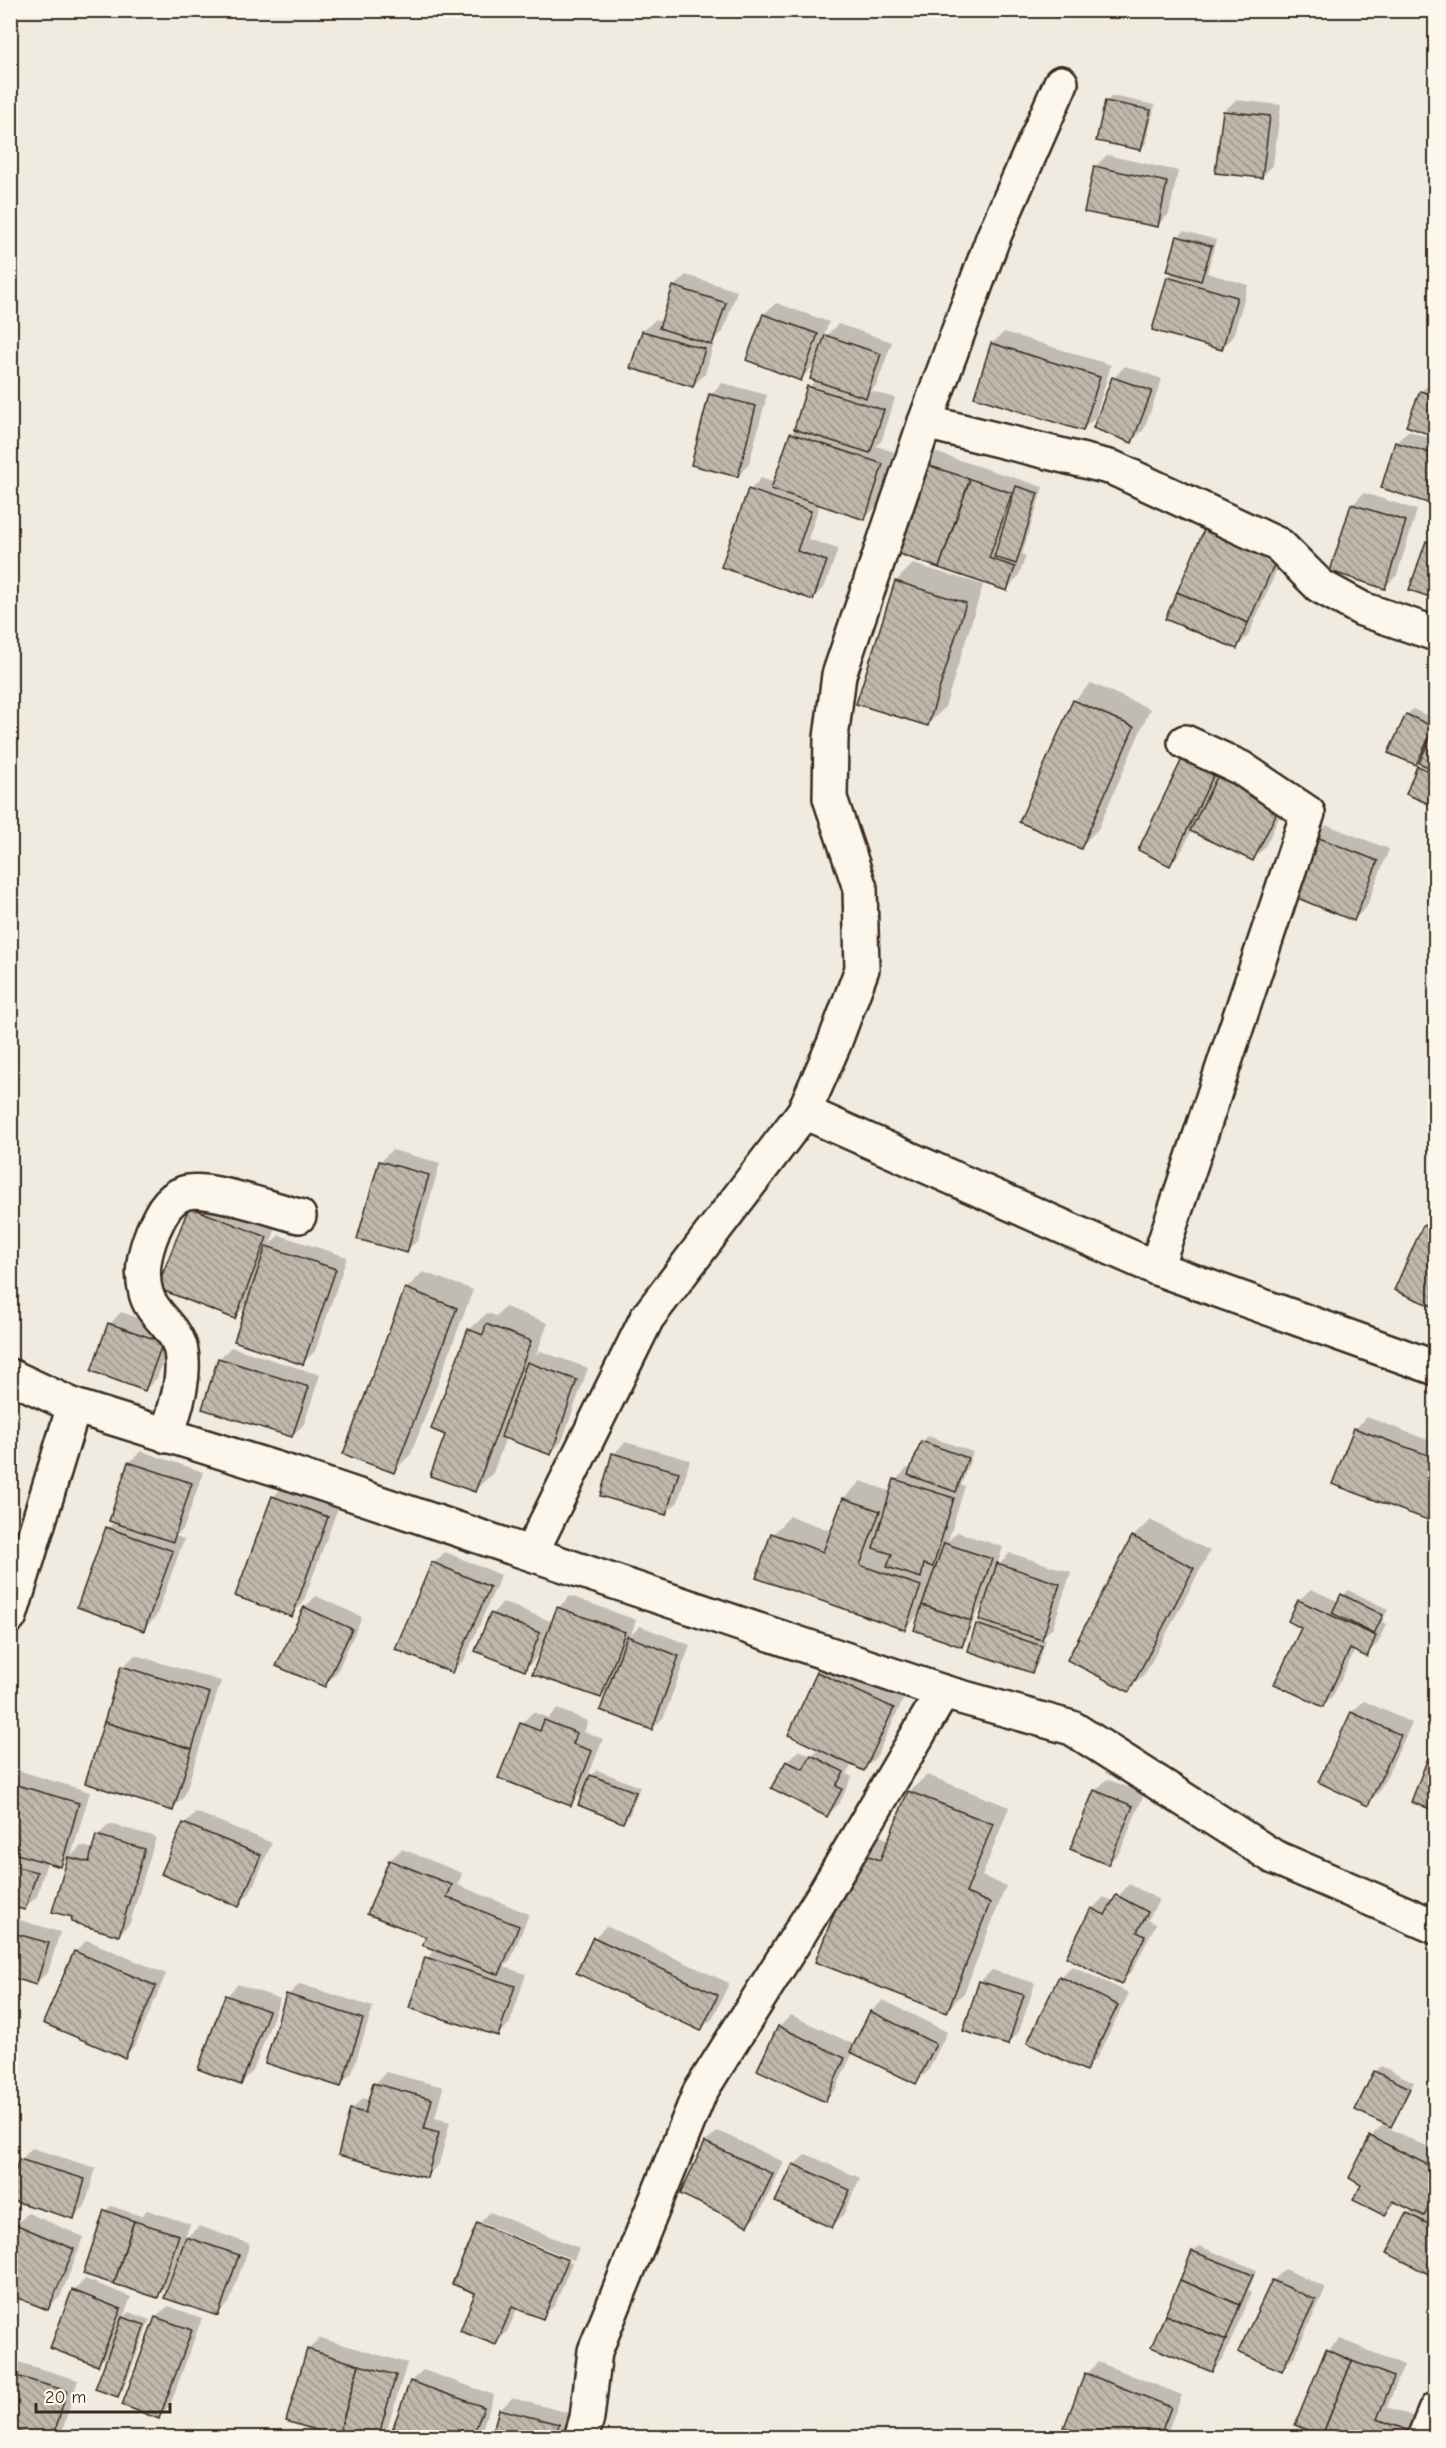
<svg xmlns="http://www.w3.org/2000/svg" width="1446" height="2448" font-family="'Comic Neue',sans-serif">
	<defs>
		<pattern id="building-back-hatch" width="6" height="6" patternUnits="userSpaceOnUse" patternTransform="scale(1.5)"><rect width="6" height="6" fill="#c0b8ad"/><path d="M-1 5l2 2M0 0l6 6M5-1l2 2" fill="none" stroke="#9d968c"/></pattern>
	</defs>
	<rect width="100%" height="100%" fill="#f0ebe0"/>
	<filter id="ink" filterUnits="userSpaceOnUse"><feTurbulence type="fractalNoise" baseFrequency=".0167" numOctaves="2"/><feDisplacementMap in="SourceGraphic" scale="12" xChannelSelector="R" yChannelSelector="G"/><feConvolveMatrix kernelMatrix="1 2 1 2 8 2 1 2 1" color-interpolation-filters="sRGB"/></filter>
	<g filter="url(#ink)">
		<g fill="#0003" fill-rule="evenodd">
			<polygon points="1112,96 1155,105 1146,143 1141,149 1098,140 1107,101"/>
			<polygon points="1236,100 1281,105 1273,165 1262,177 1224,111"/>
			<polygon points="1107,155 1178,171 1169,214 1157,226 1095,167"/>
			<polygon points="1184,231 1216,240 1207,273 1248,285 1233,337 1221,349 1168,277 1174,271 1169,270 1179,236"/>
			<polygon points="686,275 737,291 723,332 715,339 705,374 693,386 643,331 655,320 663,322 674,286"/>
			<polygon points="776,303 829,322 822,340 838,324 892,342 877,384 871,391 895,398 882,440 876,446 894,452 877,506 865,518 820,503 808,539 838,549 825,586 813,598 750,490 761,478 775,483 809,387 816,380 817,362 801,379 748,360 764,314"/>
			<polygon points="1004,332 1111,365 1095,418 1083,429 992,344"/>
			<polygon points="1125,366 1162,379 1144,429 1132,441 1114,378"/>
			<polygon points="722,383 767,395 749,464 738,476 710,395"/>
			<polygon points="1427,386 1436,389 1436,436 1408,426 1422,391"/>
			<polygon points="1408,431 1436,440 1434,503 1396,443"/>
			<polygon points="934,452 1043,487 1022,554 1026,556 1018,577 1007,589 922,464"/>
			<polygon points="1364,493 1417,510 1397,575 1385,587 1352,505"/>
			<polygon points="1433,537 1436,537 1436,597 1428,542"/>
			<polygon points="1288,544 1248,636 1237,647 1167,618"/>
			<polygon points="913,564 983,585 945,707 928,724 896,581"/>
			<polygon points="1091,683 1150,709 1098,829 1081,847 1074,701"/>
			<polygon points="1413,709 1436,720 1436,805 1419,767 1423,763 1424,755 1416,763 1407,715"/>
			<polygon points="1185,756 1291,792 1265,847 1253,859 1192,830 1181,852 1170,864"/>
			<polygon points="1327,825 1389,849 1366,908 1354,919 1315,837"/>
			<polygon points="392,1150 440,1163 418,1240 406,1251 380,1162"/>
			<polygon points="202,1196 277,1225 270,1244 279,1235 347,1257 315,1351 303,1363 248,1303 235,1317 190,1208"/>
			<polygon points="1436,1215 1436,1307 1396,1289 1425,1225"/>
			<polygon points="423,1272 473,1290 411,1454 394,1471 406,1289"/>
			<polygon points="505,1307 548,1323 536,1355 540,1351 588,1368 562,1441 551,1453 506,1437 493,1473 475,1490 447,1434 469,1330 487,1313 496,1316"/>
			<polygon points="121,1312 174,1331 157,1378 145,1390 110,1324"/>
			<polygon points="231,1347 320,1375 304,1424 292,1436 219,1359"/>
			<polygon points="10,1413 14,1414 10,1425"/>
			<polygon points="1367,1417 1436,1443 1436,1521 1355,1429"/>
			<path d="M928,1436L973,1452L961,1485L965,1486L948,1541L957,1532L1003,1547L997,1566L1010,1553L1071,1572L1053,1627L1041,1639L1046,1640L1037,1666L1032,1671L978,1625L983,1620L985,1604L976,1614L967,1639L962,1645L922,1611L905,1629L773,1534L790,1516L832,1531L844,1498L861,1481L892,1492L896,1480L907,1468L912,1470L922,1442ZM941,1556L937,1568L931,1566Z"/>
			<polygon points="625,1442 690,1460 678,1502 666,1513 614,1454"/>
			<polygon points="141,1451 203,1472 184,1528 176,1536 184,1539 156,1617 144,1629 108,1528 115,1521 129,1463"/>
			<polygon points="10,1467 18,1469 10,1495"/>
			<polygon points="285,1485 339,1505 303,1603 291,1615 273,1497"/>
			<polygon points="1150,1520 1210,1551 1146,1672 1129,1690 1133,1537"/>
			<polygon points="445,1552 501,1575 464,1660 452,1671 434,1563"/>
			<polygon points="1311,1589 1339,1602 1348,1590 1388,1609 1382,1622 1386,1624 1378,1643 1366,1655 1355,1650 1334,1694 1323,1706 1299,1600"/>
			<polygon points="316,1596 362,1617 336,1674 325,1685 305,1607"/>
			<polygon points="570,1596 636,1620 631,1635 640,1626 690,1645 664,1717 652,1729 610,1688 601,1697 545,1644 542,1643 536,1658 524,1670 477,1651 492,1614 503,1602 553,1622 558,1608"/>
			<polygon points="135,1655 221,1681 184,1797 172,1809 123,1667"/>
			<polygon points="830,1661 905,1696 876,1757 864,1769 852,1763 847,1774 852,1777 839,1804 827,1815 773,1788 788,1761 799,1750 812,1756 820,1748 819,1673"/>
			<polygon points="1364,1701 1412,1723 1379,1792 1367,1804 1320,1782 1352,1712"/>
			<polygon points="557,1709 588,1721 584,1732 603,1739 587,1779 597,1770 640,1787 629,1816 623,1821 586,1789 570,1804 521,1724 533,1712 548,1718"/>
			<polygon points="10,1768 90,1792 71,1856 81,1846 94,1849 98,1835 110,1824 156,1837 130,1923 119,1935 54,1911 70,1855 60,1865 47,1862 37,1896 25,1908 10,1904"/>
			<polygon points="927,1775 1009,1807 982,1876 1006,1886 964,1993 946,2011 860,1852 877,1835 890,1840 909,1792"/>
			<polygon points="1107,1779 1144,1794 1120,1852 1108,1864 1095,1791"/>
			<polygon points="196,1812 272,1843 250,1893 238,1905 184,1824"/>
			<polygon points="402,1849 462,1873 458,1885 529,1914 510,1961 504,1967 526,1974 510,2023 498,2035 427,1958 436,1949 428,1936 369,1913 390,1860"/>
			<polygon points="1129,1884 1159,1900 1148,1920 1156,1924 1132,1971 1121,1983 1092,1909 1104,1897 1114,1902"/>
			<polygon points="10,1917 60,1932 48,1972 36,1983 10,1976"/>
			<polygon points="606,1926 729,1983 713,2018 701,2029 594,1938"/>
			<polygon points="87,1940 166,1974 136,2044 125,2056 75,1952"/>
			<polygon points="1072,1966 1129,1993 1097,2057 1085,2069 1061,1977"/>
			<polygon points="992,1970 1035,1983 1019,2032 1008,2044 980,1982"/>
			<polygon points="238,1984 280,1999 253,2071 241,2083 227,1996"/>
			<polygon points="300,1984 373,2007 352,2073 340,2085 288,1995"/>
			<polygon points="883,2000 947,2032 928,2071 916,2082 853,2052 836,2089 824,2101 779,2027 791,2015 855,2045 871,2012"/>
			<polygon points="1381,2066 1414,2082 1396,2120 1390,2125 1375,2072"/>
			<polygon points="386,2072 443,2087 435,2118 450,2122 439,2164 427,2176 351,2110 363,2098 370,2100 375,2084"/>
			<polygon points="1383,2125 1436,2152 1436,2202 1430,2208 1436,2210 1436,2276 1408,2214 1413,2209 1397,2202 1385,2214 1371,2137"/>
			<polygon points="718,2131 784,2162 760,2213 748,2224 682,2193 706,2142"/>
			<polygon points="32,2148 96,2168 85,2206 73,2218 21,2160"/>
			<polygon points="806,2154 860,2178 843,2215 832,2227 794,2165"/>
			<polygon points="111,2206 141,2216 147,2210 190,2224 184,2240 199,2226 250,2244 229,2303 217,2314 171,2283 158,2296 105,2211"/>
			<polygon points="490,2212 579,2248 574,2260 482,2223 482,2226 572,2263 555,2305 543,2317 518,2307 507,2332 496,2343 477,2293 479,2224"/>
			<polygon points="28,2213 84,2237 60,2297 48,2308 16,2225"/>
			<polygon points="1199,2246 1257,2270 1248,2291 1251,2293 1223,2359 1212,2371 1193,2252"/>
			<polygon points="1285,2269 1326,2288 1293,2358 1282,2370 1273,2281"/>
			<polygon points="85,2279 131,2297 123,2318 129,2312 150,2320 123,2390 118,2396 111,2351 98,2364 74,2291"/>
			<polygon points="168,2306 202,2318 170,2405 159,2417 124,2404 156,2317"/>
			<polygon points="320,2338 407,2363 386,2433 382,2438 348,2438 287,2420 308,2350"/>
			<polygon points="1340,2339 1404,2365 1387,2407 1417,2418 1410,2438 1330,2438 1297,2424 1328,2350"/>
			<polygon points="18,2362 78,2380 63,2428 54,2438 43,2438 10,2428 10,2370"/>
			<polygon points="1098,2362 1182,2395 1165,2438 1094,2438 1087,2374"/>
			<polygon points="423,2370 494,2395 479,2438 390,2438 411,2381"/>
			<polygon points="512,2398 569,2413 563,2438 493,2438 501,2409"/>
			<polygon points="1061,2432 1077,2438 1056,2438"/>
		</g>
		<g fill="url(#building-back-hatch)" stroke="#3b2a1e" stroke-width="1.5">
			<polygon points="1105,101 1151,110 1141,150 1096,141"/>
			<polygon points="1223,111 1270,116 1262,178 1215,173"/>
			<polygon points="1094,166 1167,182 1158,227 1084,212"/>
			<polygon points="1177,236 1212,246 1201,281 1167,271"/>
			<polygon points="1167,277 1237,297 1222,350 1152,330"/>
			<polygon points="673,286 726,303 712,345 659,328"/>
			<polygon points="763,314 818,334 801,381 746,360"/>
			<polygon points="642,331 705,349 693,387 630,368"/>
			<polygon points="825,335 881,354 866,398 810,379"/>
			<polygon points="991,343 1100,377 1083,431 974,397"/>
			<polygon points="1112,377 1152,391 1132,443 1093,428"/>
			<polygon points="807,386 884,410 870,453 794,429"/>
			<polygon points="1420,391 1436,396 1436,437 1406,426"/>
			<polygon points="709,394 756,406 738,477 691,465"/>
			<polygon points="790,433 883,464 865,520 771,489"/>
			<polygon points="1395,442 1436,455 1434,505 1381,488"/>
			<polygon points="921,463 970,479 939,568 891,551"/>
			<polygon points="970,479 1012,493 989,558 1015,567 1007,591 939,568"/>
			<polygon points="1016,486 1038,493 1016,564 994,557"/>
			<polygon points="748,489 811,511 797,551 827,561 813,600 721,567"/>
			<polygon points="1351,504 1406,521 1385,589 1330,571"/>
			<polygon points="1206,525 1278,556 1248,623 1177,592"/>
			<polygon points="1426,541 1436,545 1436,599 1409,590"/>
			<polygon points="895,581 966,603 928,726 856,704"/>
			<polygon points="1177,592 1248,623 1237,649 1165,619"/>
			<polygon points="1073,700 1134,727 1081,849 1019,822"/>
			<polygon points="1406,714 1434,727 1416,765 1388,753"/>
			<polygon points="1436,726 1436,770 1419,763"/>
			<polygon points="1184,755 1216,770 1170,866 1138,850"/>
			<polygon points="1417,766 1436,774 1436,807 1406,794"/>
			<polygon points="1218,775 1281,804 1253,861 1190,831"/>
			<polygon points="1314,836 1378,861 1354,921 1290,895"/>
			<polygon points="379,1161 429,1175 407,1253 357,1239"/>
			<polygon points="189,1207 267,1237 235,1319 157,1288"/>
			<polygon points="1423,1225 1436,1230 1436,1308 1394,1290"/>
			<polygon points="266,1246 336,1269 303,1365 234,1341"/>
			<polygon points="405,1288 457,1308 394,1473 343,1454"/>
			<polygon points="108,1323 163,1342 145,1391 91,1371"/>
			<polygon points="486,1324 531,1341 475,1492 430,1476 445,1435 431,1429 468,1329 483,1335"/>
			<polygon points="218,1358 309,1387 292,1437 202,1409"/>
			<polygon points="527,1362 577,1380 551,1455 501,1437"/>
			<polygon points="1354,1428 1436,1458 1436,1523 1332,1484"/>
			<polygon points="921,1441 968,1458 956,1492 908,1475"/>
			<polygon points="612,1453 679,1472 666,1515 600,1496"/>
			<polygon points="128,1462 192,1483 173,1542 109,1521"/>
			<polygon points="894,1479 954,1498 933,1567 924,1564 921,1578 887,1567 892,1554 873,1548"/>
			<polygon points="272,1496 328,1517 292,1617 235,1596"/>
			<polygon points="843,1498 880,1511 860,1565 921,1586 905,1630 756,1578 771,1533 823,1552"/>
			<polygon points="106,1527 173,1551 144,1631 77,1607"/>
			<polygon points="1132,1536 1194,1568 1129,1692 1067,1660"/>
			<polygon points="944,1543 992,1559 971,1621 922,1605"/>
			<polygon points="432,1562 490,1587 452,1673 395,1649"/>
			<polygon points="997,1563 1060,1584 1042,1640 979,1620"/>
			<polygon points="1341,1594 1383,1615 1374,1634 1332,1613"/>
			<polygon points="1298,1600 1376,1636 1367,1657 1350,1649 1323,1707 1274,1684 1301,1628 1288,1621"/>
			<polygon points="922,1605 971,1621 962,1647 914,1630"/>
			<polygon points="304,1607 352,1629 325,1687 276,1666"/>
			<polygon points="557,1607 625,1632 601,1698 532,1674"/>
			<polygon points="490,1613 540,1633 525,1671 475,1651"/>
			<polygon points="976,1624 1042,1646 1032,1673 968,1651"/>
			<polygon points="627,1636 679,1656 652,1730 600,1710"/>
			<polygon points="121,1666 210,1693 192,1749 104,1722"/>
			<polygon points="817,1672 894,1708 864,1771 788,1735"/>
			<polygon points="1351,1712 1401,1735 1368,1806 1318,1782"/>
			<polygon points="544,1720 577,1733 573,1744 592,1751 571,1806 498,1778 520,1723 540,1731"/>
			<polygon points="104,1722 192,1749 173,1811 85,1783"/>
			<polygon points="1436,1737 1436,1811 1411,1802"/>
			<polygon points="811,1755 844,1772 836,1786 842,1789 827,1817 771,1788 786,1761 803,1769"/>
			<polygon points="590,1775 636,1792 623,1823 578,1805"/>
			<polygon points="10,1783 79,1803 61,1867 10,1852"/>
			<polygon points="1094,1790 1133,1806 1108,1865 1070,1849"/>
			<polygon points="908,1791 993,1824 966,1893 990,1903 947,2013 815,1962 858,1852 880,1860"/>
			<polygon points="183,1823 261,1855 239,1907 161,1874"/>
			<polygon points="96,1835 145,1849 119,1936 71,1922 72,1917 52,1912 68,1857 89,1862"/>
			<polygon points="389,1860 452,1885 447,1897 519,1926 499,1975 422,1945 426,1937 367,1914"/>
			<polygon points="10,1865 37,1872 25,1910 10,1906"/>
			<polygon points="1116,1895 1148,1912 1137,1932 1145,1936 1121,1985 1066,1957 1091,1908 1105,1915"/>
			<polygon points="10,1932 49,1943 36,1985 10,1977"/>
			<polygon points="593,1937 718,1995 701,2031 576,1973"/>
			<polygon points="74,1951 156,1986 125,2058 43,2023"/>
			<polygon points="425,1957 515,1986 498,2036 409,2008"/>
			<polygon points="1059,1976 1118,2005 1086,2071 1027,2043"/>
			<polygon points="979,1981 1024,1995 1008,2045 963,2031"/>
			<polygon points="286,1994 363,2019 341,2087 265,2063"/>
			<polygon points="225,1995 269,2011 241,2085 198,2069"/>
			<polygon points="870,2011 936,2044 916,2084 850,2052"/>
			<polygon points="778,2026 845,2058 825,2102 757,2070"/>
			<polygon points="1374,2071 1410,2088 1391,2127 1355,2110"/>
			<polygon points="373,2083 432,2099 424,2129 439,2133 427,2178 338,2155 350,2109 365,2113"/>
			<polygon points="1370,2136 1436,2169 1436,2193 1424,2216 1393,2201 1385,2216 1353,2200 1361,2185 1349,2178"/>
			<polygon points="705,2142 773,2174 748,2226 680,2194"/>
			<polygon points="19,2159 85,2179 74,2219 10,2200 10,2188"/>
			<polygon points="793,2164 850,2190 832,2228 775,2202"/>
			<polygon points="104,2210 134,2221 114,2284 83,2274"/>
			<polygon points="1407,2213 1436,2228 1436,2278 1387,2253"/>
			<polygon points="134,2221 179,2235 158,2298 114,2284"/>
			<polygon points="477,2223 568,2260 543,2319 512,2307 496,2345 460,2331 475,2293 452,2284"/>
			<polygon points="15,2224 74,2249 48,2310 10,2295 10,2234"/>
			<polygon points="186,2237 239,2255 218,2316 164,2298"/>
			<polygon points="1192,2251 1253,2275 1240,2305 1180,2280"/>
			<polygon points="1180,2280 1240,2305 1226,2340 1165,2315"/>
			<polygon points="1272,2280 1316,2300 1282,2371 1238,2352"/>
			<polygon points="72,2290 121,2309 98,2366 50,2348"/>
			<polygon points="1165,2315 1226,2340 1212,2372 1151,2347"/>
			<polygon points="122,2317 145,2325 118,2397 95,2389"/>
			<polygon points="155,2317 192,2330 159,2419 122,2405"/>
			<polygon points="307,2349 359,2365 338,2437 286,2421"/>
			<polygon points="1326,2349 1352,2361 1322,2436 1295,2425"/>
			<polygon points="1352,2361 1394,2377 1377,2419 1407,2430 1404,2438 1322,2436"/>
			<polygon points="359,2365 396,2375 378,2438 338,2437"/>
			<polygon points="1085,2373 1171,2407 1159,2438 1090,2438 1064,2427"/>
			<polygon points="10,2374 67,2391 53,2438 37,2438 10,2429"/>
			<polygon points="410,2381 484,2407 472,2438 389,2438"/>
			<polygon points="499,2409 559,2424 555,2438 491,2438"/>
		</g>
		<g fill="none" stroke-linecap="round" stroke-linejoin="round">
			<defs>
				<g id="minor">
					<polyline points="925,422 1113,468 1279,545 1320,586 1362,609 1436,634"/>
					<polyline points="804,1112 1156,1268 1436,1368"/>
					<polyline points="1156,1268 1308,813 1241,768 1185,742"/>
					<polyline points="10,1376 74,1406 293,1474 943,1692 1072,1728 1274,1857 1436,1927"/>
					<path d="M167,1436C175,1408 186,1379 181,1351C177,1327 151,1315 146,1293C140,1271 145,1251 153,1231C160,1215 167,1199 184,1193C205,1185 275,1210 299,1216"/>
					<polyline points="531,1553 647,1318 804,1112 834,1044 862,969 860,888 830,798 831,738 839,675 925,422 993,238 1061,83"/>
					<polyline points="581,2438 587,2418 595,2351 700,2092 826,1891 943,1692"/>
					<polyline points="1424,2438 1436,2409"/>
				</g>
				<polyline id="tertiary" points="10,1616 74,1406"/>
			</defs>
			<use href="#minor" stroke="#3b2a1e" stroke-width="38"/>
			<use href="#tertiary" stroke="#3b2a1e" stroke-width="38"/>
			<use href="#minor" stroke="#fbf7ec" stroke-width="33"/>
			<use href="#tertiary" stroke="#fbf7ec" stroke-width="33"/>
		</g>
	</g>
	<rect width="1446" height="2448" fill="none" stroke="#fbf7ec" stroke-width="36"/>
	<rect x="18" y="18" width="1410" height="2412" fill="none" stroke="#3b2a1e" stroke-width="2" filter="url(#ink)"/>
	<path d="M36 2403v9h134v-9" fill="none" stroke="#3b2a1e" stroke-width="3"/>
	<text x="45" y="2403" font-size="18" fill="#3b2a1e" stroke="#fbf7ec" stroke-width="4.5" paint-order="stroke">20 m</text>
</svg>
